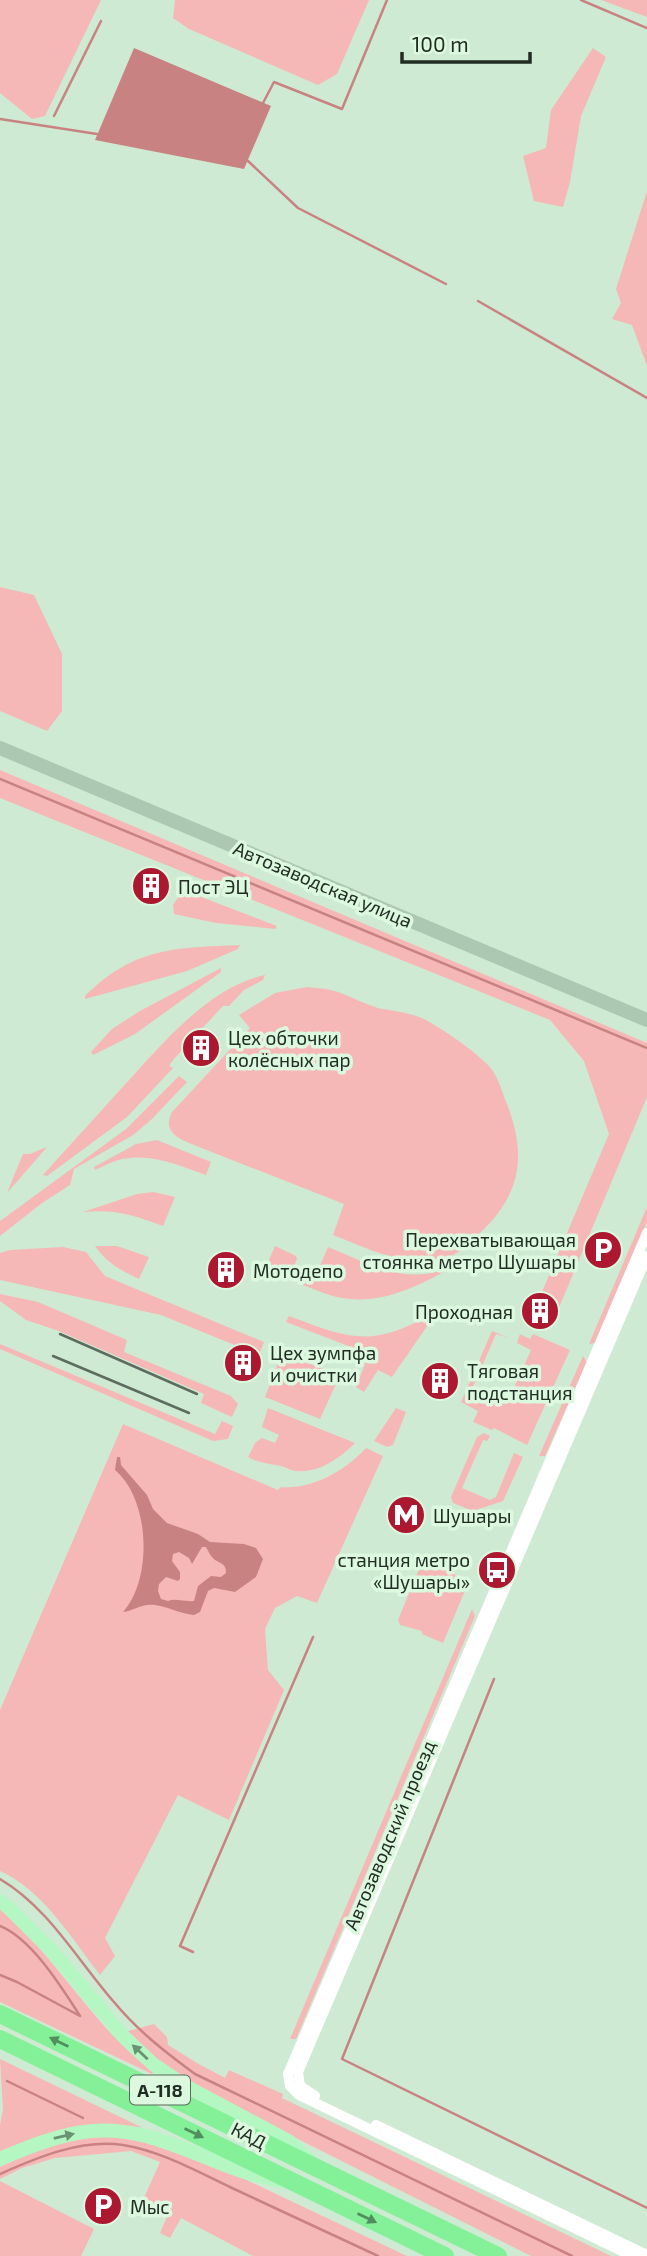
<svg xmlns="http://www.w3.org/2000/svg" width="647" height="2256" font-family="'Exo 2',sans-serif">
	<rect width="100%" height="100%" fill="#cfead2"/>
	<g fill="#f5b8b7">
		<polygon points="0,0 101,0 45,116 32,119 0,93"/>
		<polygon points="175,0 369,0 337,74 318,85 189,29 173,18"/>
		<polygon points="601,0 647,0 647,17"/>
		<polygon points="593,48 606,57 581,116 570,182 563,207 534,201 523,156 546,148 551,110"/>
		<polygon points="647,191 647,366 632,325 612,319 621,303 616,289"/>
		<polygon points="0,587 34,595 62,654 62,711 47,731 0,711"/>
		<polygon points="0,770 647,1043 647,1097 553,1322 544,1318 550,1304 539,1299 609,1134 584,1061 550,1020 0,798"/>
		<polygon points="183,890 277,926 275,929 216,923 174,914 173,905"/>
		<path d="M240,945L238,949L187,971L85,999V996C135,947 174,948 240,945Z"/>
		<polygon points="221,968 221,972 135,1034 93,1055 91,1052 112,1029 140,1011"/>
		<path d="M265,975L263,980L244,990L229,1006H223L173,1060L169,1066L173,1068L127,1117L47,1176L43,1175C68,1147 94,1119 119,1091C158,1049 206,988 265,975Z"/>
		<path d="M307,987C317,988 329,989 338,992C352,997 365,1004 378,1008C392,1011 406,1012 419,1017C437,1024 476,1052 489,1066C497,1075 501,1088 505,1099C527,1152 523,1193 480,1233C470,1243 459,1254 445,1258C405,1268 369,1249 333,1235L344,1204L199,1147C182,1140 161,1134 172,1112L250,1028L239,1015L275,993Z"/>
		<polygon points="179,1076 187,1082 152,1119 133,1135 74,1169 70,1185 42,1203 0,1236 0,1221 126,1129"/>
		<path d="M157,1140L211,1162L206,1175C179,1165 151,1153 122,1159C113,1161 104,1166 95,1170L94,1167L136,1144Z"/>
		<polygon points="47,1147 7,1193 23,1154 30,1154"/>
		<path d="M154,1192L175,1197L163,1226C133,1215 116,1209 83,1212L137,1194Z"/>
		<polygon points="647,1207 647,1222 595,1343 589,1344"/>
		<path d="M95,1246H117L149,1257L139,1279C120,1270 107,1263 95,1246Z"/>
		<polygon points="275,1246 296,1256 297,1259 290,1275 267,1265"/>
		<polygon points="63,1247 86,1252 105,1276 264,1342 259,1355 161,1315 0,1280 0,1253 10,1250"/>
		<path d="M328,1247C375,1266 408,1288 458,1264C426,1282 388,1303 350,1299C334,1298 318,1291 303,1285L316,1275Z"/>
		<polygon points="0,1294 38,1302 127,1340 124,1352 231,1396 238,1404 232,1417 201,1403 204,1394 59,1331 26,1320 0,1301"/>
		<path d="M289,1316C347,1338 371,1348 428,1316L432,1319L392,1377L378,1370L364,1392L356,1387L369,1354L286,1322Z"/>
		<polygon points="492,1331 509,1338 496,1334 472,1389 507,1404 531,1350 517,1343 520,1334 530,1339 533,1334 570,1350 527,1445 494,1428 492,1430 473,1422 478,1411 461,1402"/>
		<polygon points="0,1344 215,1434 222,1421 233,1426 228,1439 213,1441 0,1349"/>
		<polygon points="282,1353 340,1375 320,1419 265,1397"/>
		<polygon points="583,1356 587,1362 545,1456 539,1456"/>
		<path d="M268,1408L355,1443C340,1458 320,1473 296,1471C291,1471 286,1467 281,1466C269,1464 259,1463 248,1457L255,1443L262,1438L275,1443L279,1435L262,1427Z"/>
		<polygon points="396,1408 406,1412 393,1445 387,1447 374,1441"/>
		<path d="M123,1424L278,1490L281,1487C312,1490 346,1470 366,1448L383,1456L317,1603L297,1596L275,1608L265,1629L268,1670L284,1690L229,1820L178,1795L105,1938L115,1956L100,1975C72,1939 43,1890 0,1871V1710Z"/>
		<polygon points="484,1433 490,1436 487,1441 483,1440 462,1488 490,1500 496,1497 514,1453 523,1457 503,1501 473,1511 453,1503 451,1497 477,1437"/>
		<polygon points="430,1556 450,1565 464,1593 443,1643 422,1634 422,1631 400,1625 398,1620 424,1557"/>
		<polygon points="472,1609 475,1616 296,2039 290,2039"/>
		<path d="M0,1909C57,1957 93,2027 153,2072L152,2074L0,2002Z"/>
		<polygon points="154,2024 167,2037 168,2045 197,2063 225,2078 229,2070 283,2094 282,2098 611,2256 531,2256 204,2092 163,2067 125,2032"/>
		<polygon points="0,2059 141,2127 140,2129 98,2125 0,2154 0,2125 3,2109"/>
		<polygon points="101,2136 138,2139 198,2157 407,2256 253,2256 181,2218 170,2238 160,2233 169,2212 143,2200 160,2162 131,2151 55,2158 22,2168 0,2179 0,2167 48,2144"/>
		<polygon points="0,2181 94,2229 81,2256 0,2256"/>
	</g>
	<g fill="#c98282" fill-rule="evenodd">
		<polygon points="134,48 271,106 244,169 95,140"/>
		<path d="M117,1457H120L121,1465L147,1495L153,1509L167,1523L198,1534L210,1542L244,1544L256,1548L263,1559L256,1577L235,1592L214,1588L208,1591L200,1612L194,1615C181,1614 169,1607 155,1605C142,1603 134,1611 123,1612C153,1579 150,1499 115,1470ZM202,1547H206C208,1551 211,1557 215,1560C222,1564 226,1564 226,1573L221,1577L211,1576L198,1586L194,1601C184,1602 176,1598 168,1601L161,1599L158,1591L159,1584L166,1577L178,1581L180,1579V1572L172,1561L173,1554L179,1552L189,1558L192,1564Z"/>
	</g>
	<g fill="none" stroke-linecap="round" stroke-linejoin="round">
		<g stroke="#c98282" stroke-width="2.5">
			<polyline points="581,0 647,28"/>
			<polyline points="263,103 274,82 342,109 387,0"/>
			<polyline points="54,116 101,21"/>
			<polyline points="0,119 97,134"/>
			<polyline points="248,161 298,208 446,284"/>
			<polyline points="478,301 647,398"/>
			<polyline points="0,779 647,1048"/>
			<polyline points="494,1679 342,2059 647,2208"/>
			<path d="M0,1879C48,1907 78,1961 114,2002C137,2030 165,2052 195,2074L572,2256"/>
			<path d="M0,1926C32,1939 62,1988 80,2016L17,1982L0,1975"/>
			<polyline points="193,1952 180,1946 313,1637"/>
			<polyline points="7,2081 83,2118"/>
			<path d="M0,2174C38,2157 81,2139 123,2145C161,2151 198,2172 232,2188C281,2211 329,2233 378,2256"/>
		</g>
		<g stroke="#fff" stroke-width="10">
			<polyline points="315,2096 300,2086 298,2072 647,1256"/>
			<polyline points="376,2125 647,2255"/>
			<polyline points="632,2256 299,2095 290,2086 288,2074 647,1233"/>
		</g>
		<polyline stroke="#adc8b2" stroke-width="14" points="0,748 647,1020"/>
		<g stroke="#b5f7c2" stroke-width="14">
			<polyline points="0,1901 9,1908 53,1952 123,2036 153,2064 187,2087 290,2142 310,2161"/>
			<path d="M0,2159C25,2148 50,2138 77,2133C135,2122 181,2149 233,2168C248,2174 264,2177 280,2181"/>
		</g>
		<g stroke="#84f199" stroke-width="18">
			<polyline points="0,2014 498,2256"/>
			<polyline points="0,2039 445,2256"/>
		</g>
		<g stroke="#5c6d5f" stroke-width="2.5">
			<polyline points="60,1334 197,1394"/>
			<polyline points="53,1356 189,1413"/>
		</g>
	</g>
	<defs><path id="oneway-solid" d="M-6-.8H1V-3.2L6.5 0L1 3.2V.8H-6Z" transform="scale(1.75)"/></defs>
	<g fill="#528e5e">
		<use href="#oneway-solid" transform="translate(59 2042) rotate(-154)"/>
		<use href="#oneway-solid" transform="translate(194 2133) rotate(26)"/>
		<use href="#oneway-solid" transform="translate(367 2218) rotate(26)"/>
	</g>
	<g fill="#6b9272">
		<use href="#oneway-solid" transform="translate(140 2052) rotate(-137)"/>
		<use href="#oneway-solid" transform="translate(64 2136) rotate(-13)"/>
	</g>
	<defs>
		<symbol id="building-disc" viewBox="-11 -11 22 22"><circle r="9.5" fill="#ad1831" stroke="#dcf8df"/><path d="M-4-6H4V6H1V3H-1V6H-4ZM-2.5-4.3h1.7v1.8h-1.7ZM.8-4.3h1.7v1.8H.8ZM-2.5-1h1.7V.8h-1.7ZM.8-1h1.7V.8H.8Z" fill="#fff"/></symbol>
		<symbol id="parking-disc" viewBox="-11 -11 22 22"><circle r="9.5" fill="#ad1831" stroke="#dcf8df"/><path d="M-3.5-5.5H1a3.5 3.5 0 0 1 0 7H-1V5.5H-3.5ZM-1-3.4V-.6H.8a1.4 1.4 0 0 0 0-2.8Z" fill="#fff"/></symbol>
		<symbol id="metro-disc" viewBox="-11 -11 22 22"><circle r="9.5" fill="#ad1831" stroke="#dcf8df"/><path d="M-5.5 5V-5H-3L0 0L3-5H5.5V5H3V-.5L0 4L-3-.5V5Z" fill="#fff"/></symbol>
		<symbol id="bus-disc" viewBox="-11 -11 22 22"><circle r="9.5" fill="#ad1831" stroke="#dcf8df"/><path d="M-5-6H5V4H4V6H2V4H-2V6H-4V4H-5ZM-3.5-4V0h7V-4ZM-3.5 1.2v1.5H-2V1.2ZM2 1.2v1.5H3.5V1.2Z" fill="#fff"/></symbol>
	</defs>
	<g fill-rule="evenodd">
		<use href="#building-disc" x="129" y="864" width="44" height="44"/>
		<use href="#building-disc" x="179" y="1026" width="44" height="44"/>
		<use href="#parking-disc" x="581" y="1228" width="44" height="44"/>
		<use href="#building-disc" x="204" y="1248" width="44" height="44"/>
		<use href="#building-disc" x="518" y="1289" width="44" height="44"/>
		<use href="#building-disc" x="221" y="1341" width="44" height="44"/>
		<use href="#building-disc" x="418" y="1359" width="44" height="44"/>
		<use href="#metro-disc" x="384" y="1493" width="44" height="44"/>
		<use href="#bus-disc" x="475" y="1548" width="44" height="44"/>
		<use href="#parking-disc" x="81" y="2184" width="44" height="44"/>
	</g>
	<g text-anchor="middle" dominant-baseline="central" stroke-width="7" stroke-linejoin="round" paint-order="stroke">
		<rect fill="#dcf8df" stroke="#59695b" stroke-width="2" x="130" y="2075.5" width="60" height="29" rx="5"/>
		<g font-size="18" font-weight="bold" fill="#212c23">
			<text x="160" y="2090">А-118</text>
		</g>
		<g font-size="19" fill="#212c23" stroke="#dcf8df">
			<text transform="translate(323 884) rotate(23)">Автозаводская улица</text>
			<text transform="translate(389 1835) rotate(-67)">Автозаводский проезд</text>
			<text transform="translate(249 2135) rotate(27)">КАД</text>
		</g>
		<g font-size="19" fill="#212c23" stroke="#dcf8df" text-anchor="start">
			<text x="178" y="886">Пост ЭЦ</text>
			<text x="228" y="1037">Цех обточки<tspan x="228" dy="22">колёсных пар</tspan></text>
			<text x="576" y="1239" text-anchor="end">Перехватывающая<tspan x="576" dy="22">стоянка метро Шушары</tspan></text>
			<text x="253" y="1270">Мотодепо</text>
			<text x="513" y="1311" text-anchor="end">Проходная</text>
			<text x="270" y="1352">Цех зумпфа<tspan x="270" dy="22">и очистки</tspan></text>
			<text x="467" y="1370">Тяговая<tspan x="467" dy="22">подстанция</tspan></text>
			<text x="433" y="1515">Шушары</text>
			<text x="470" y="1559" text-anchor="end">станция метро<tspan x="470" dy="22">«Шушары»</tspan></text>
			<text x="130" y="2206">Мыс</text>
		</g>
	</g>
	<path d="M402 52v10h128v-10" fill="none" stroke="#212c23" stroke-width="3.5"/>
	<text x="412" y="52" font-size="21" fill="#212c23" stroke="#dcf8df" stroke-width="5" paint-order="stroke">100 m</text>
</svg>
